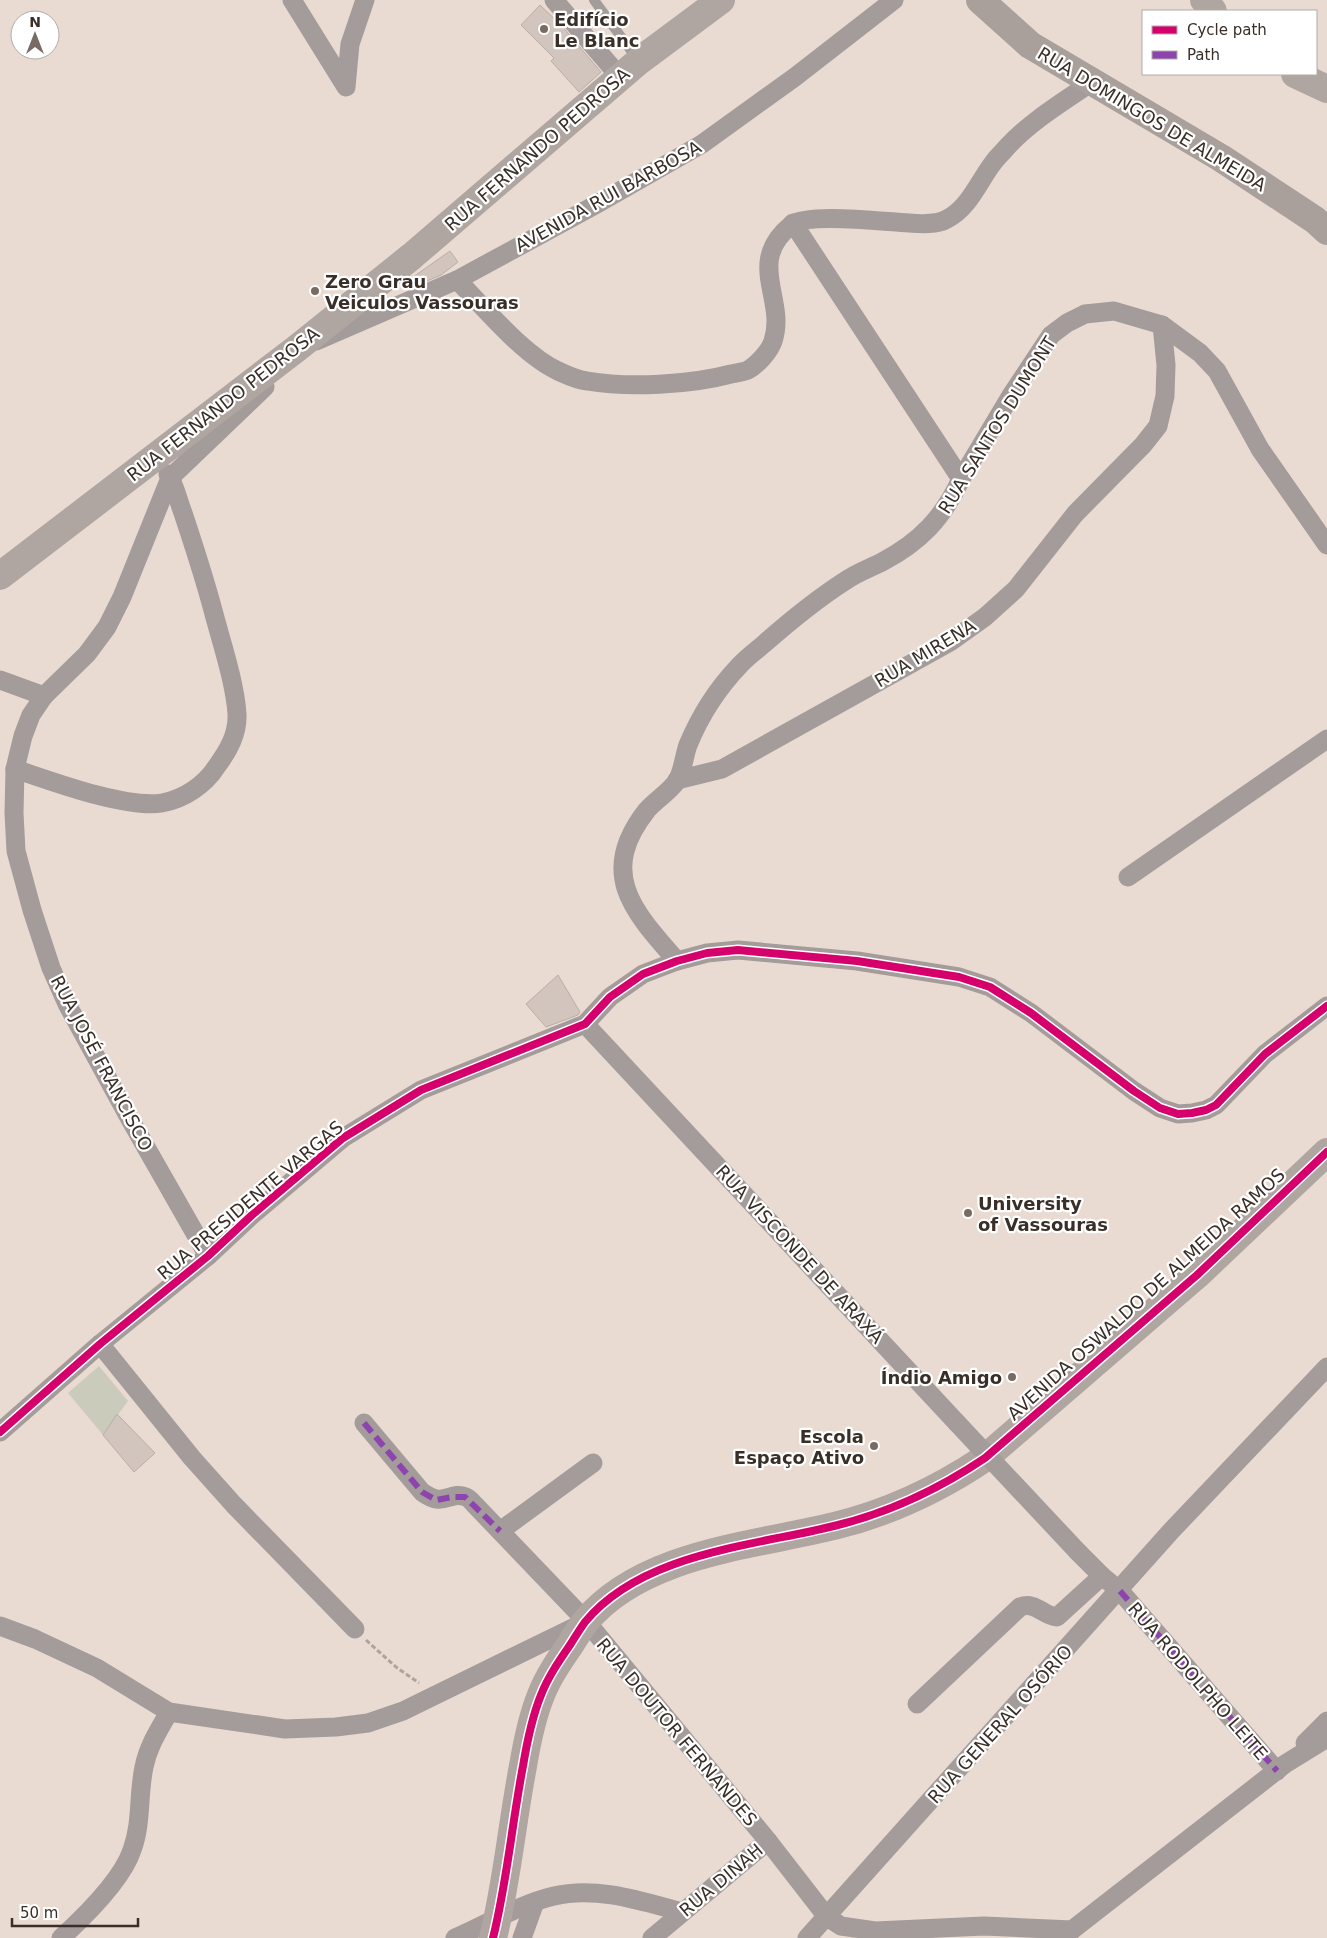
<svg xmlns="http://www.w3.org/2000/svg" width="1327" height="1938" font-family="'DejaVu Sans',sans-serif">
	<rect width="100%" height="100%" fill="#eadbd2"/>
	<polygon fill="#cbcbbb" points="99,1366 128,1401 103,1435 68,1393"/>
	<g fill="#d2c5bd" stroke="#baaea7">
		<polygon points="540,5 562,26 601,72 579,92 551,61 554,58 521,25"/>
		<polygon points="450,251 458,262 441,275 418,285 413,277"/>
		<polygon points="558,975 580,1012 578,1015 546,1027 526,1004"/>
		<polygon points="117,1414 155,1453 134,1472 103,1435"/>
	</g>
	<g fill="none" stroke-linecap="round" stroke-linejoin="round">
		<polyline stroke="#ada4a0" stroke-width="3" stroke-dasharray="5 2.5" stroke-linecap="butt" points="366,1640 396,1667 419,1683"/>
		<polyline stroke="#a49c9b" stroke-width="10" points="594,0 638,60"/>
		<g stroke="#a49c9b" stroke-width="19">
			<polyline points="292,0 346,87 350,44 365,0"/>
			<polyline points="554,0 620,77"/>
			<polyline points="793,223 961,479"/>
			<path d="M457,280C485,308 523,355 558,371C567,375 577,380 587,381C629,388 690,385 731,374C736,373 743,372 748,370C757,365 770,351 773,341C787,299 745,263 791,225C808,212 885,222 909,223C921,224 937,225 947,219C969,208 979,181 993,163C997,157 1003,152 1007,147C1031,121 1063,102 1092,82"/>
			<polyline points="316,341 457,280 597,204 702,144 795,77 894,0"/>
			<polyline points="0,680 44,696"/>
			<path d="M15,769C51,781 126,809 162,803C184,799 205,785 217,766C228,751 238,734 237,714C235,683 222,644 214,614C205,580 194,546 183,513C178,500 175,485 168,474"/>
			<polyline points="677,780 722,769 950,642 985,617 1016,589 1075,514 1143,445 1158,426 1165,396 1166,365 1162,325"/>
			<polyline points="1128,877 1327,739"/>
			<path d="M677,961C633,911 597,873 647,810C656,800 669,792 677,781C683,771 684,756 688,745C700,716 718,688 739,666C747,657 756,651 765,643C790,621 817,599 845,581C856,573 870,568 882,562C920,542 943,518 961,479L1010,397L1051,335L1067,323L1085,314L1114,311L1162,325L1200,353L1217,371L1260,449L1327,545"/>
			<polyline points="585,1024 957,1423"/>
			<polyline points="208,1256 131,1121 67,1004 51,968 32,910 16,851 14,813 15,769 23,736 31,715 44,696 87,654 107,627 122,597 170,478 265,387"/>
			<polyline points="100,1344 192,1458 234,1505 355,1629"/>
			<path d="M364,1423L422,1492C445,1509 449,1490 466,1497C469,1498 473,1503 475,1505L586,1621L768,1841L827,1917L841,1926L875,1931L984,1926L1072,1930"/>
			<polyline points="0,1432 100,1344 208,1256 252,1215 343,1138 421,1090 585,1024 610,997 643,974 677,961 707,953 738,950 857,961 959,977 990,987 1031,1013 1134,1091 1160,1108 1178,1114 1192,1113 1206,1110 1216,1105 1265,1054 1327,1006"/>
			<polyline points="500,1531 593,1463"/>
			<polyline points="1078,1552 1102,1576 1120,1591 1277,1771"/>
			<polyline points="0,1626 35,1639 97,1668 169,1712 285,1729 336,1727 368,1723 403,1711 583,1623"/>
			<path d="M917,1704L1020,1607C1036,1601 1043,1616 1057,1617L1102,1576"/>
			<polyline points="1305,1743 1327,1721"/>
			<polyline points="1072,1930 1285,1764 1327,1738"/>
			<path d="M61,1938C84,1917 122,1880 132,1850C142,1823 138,1795 144,1767C148,1746 159,1730 169,1712"/>
			<path d="M455,1938C487,1924 520,1904 554,1896C597,1886 641,1901 682,1912"/>
			<polyline points="522,1938 535,1902"/>
			<polyline points="652,1938 768,1841"/>
			<polyline points="807,1938 1172,1530 1327,1367"/>
		</g>
		<g stroke="#afa5a1" stroke-width="28">
			<polyline points="1204,0 1213,11"/>
			<polyline points="1295,74 1327,89"/>
			<polyline points="0,576 296,349 412,256 639,61 721,0"/>
			<path d="M493,1938C507,1882 512,1823 523,1766C527,1742 532,1717 541,1695C548,1677 559,1661 570,1645C575,1637 580,1629 585,1622C642,1553 753,1546 834,1526C888,1513 939,1489 985,1458L1197,1275L1327,1152"/>
		</g>
		<polyline stroke="#a99f9b" stroke-width="28" points="980,0 1030,45 1221,158 1315,220 1327,231"/>
		<polyline stroke="#a49c9b" stroke-width="19" points="957,1423 1078,1552"/>
		<g stroke="#8e44ad" stroke-width="6" stroke-dasharray="12 6" stroke-linecap="butt">
			<polyline points="364,1423 422,1492 436,1500 452,1497 465,1497 500,1531"/>
			<polyline points="1120,1591 1277,1771"/>
		</g>
		<defs>
			<g id="cycleway">
				<polyline points="0,1432 100,1344 208,1256 252,1215 343,1138 421,1090 585,1024 610,997 643,974 677,961 707,953 738,950 857,961 959,977 990,987 1031,1013 1134,1091 1160,1108 1178,1114 1192,1113 1206,1110 1216,1105 1265,1054 1327,1006"/>
				<path d="M493,1938C507,1882 512,1823 523,1766C527,1742 532,1717 541,1695C548,1677 559,1661 570,1645C575,1637 580,1629 585,1622C642,1553 753,1546 834,1526C888,1513 939,1489 985,1458L1197,1275L1327,1152"/>
			</g>
		</defs>
		<use href="#cycleway" stroke="#fff" stroke-width="11"/>
		<use href="#cycleway" stroke="#d6006c" stroke-width="8"/>
	</g>
	<g fill="#776b64" stroke="#fff" stroke-width="2">
		<circle cx="544" cy="29" r="5"/>
		<circle cx="315" cy="291" r="5"/>
		<circle cx="968" cy="1213" r="5"/>
		<circle cx="1012" cy="1377" r="5"/>
		<circle cx="874" cy="1446" r="5"/>
	</g>
	<g text-anchor="middle" dominant-baseline="central" stroke-width="4.5" stroke-linejoin="round" paint-order="stroke">
		<g font-size="18" font-weight="bold" fill="#392f28" stroke="#fff" text-anchor="start">
			<text x="554" y="19">Edifício<tspan x="554" dy="21">Le Blanc</tspan></text>
			<text x="325" y="281">Zero Grau<tspan x="325" dy="21">Veiculos Vassouras</tspan></text>
			<text x="978" y="1203">University<tspan x="978" dy="21">of Vassouras</tspan></text>
			<text x="1002" y="1377" text-anchor="end">Índio Amigo</text>
			<text x="864" y="1436" text-anchor="end">Escola<tspan x="864" dy="21">Espaço Ativo</tspan></text>
		</g>
		<g font-size="18" fill="#392f28" stroke="#fff">
			<text transform="translate(1152 119) rotate(31)">RUA DOMINGOS DE ALMEIDA</text>
			<text transform="translate(537 149) rotate(-41)">RUA FERNANDO PEDROSA</text>
			<text transform="translate(608 196) rotate(-29)">AVENIDA RUI BARBOSA</text>
			<text transform="translate(223 404) rotate(-38)">RUA FERNANDO PEDROSA</text>
			<text transform="translate(997 425) rotate(-58)">RUA SANTOS DUMONT</text>
			<text transform="translate(925 653) rotate(-31)">RUA MIRENA</text>
			<text transform="translate(102 1063) rotate(62)">RUA JOSÉ FRANCISCO</text>
			<text transform="translate(250 1200) rotate(-40)">RUA PRESIDENTE VARGAS</text>
			<text transform="translate(800 1254) rotate(47)">RUA VISCONDE DE ARAXÁ</text>
			<text transform="translate(1146 1294) rotate(-42)">AVENIDA OSWALDO DE ALMEIDA RAMOS</text>
			<text transform="translate(1198 1681) rotate(49)">RUA RODOLPHO LEITE</text>
			<text transform="translate(1000 1724) rotate(-48)">RUA GENERAL OSÓRIO</text>
			<text transform="translate(677 1732) rotate(50)">RUA DOUTOR FERNANDES</text>
			<text transform="translate(721 1880) rotate(-40)">RUA DINAH</text>
		</g>
	</g>
	<rect x="1142" y="10" width="175" height="65" fill="#ffffff" stroke="#b0aca9"/>
	<rect x="1152" y="26" width="25" height="8" fill="#d6006c" stroke="#b0aca9"/>
	<text x="1187" y="35" font-size="15" fill="#392f28">Cycle path</text>
	<rect x="1152" y="51" width="25" height="8" fill="#8e44ad" stroke="#b0aca9"/>
	<text x="1187" y="60" font-size="15" fill="#392f28">Path</text>
	<g transform="translate(35 35)"><circle r="24" fill="#ffffff" stroke="#b0aca9"/>
	<path d="M0-4L9 19L0 12L-9 19Z" fill="#776b64"/>
	<text y="-8" font-size="14" font-weight="bold" text-anchor="middle" fill="#392f28">N</text>
	</g>
	<path d="M12 1918v8h126v-8" fill="none" stroke="#392f28" stroke-width="2.5"/>
	<text x="20" y="1918" font-size="15" fill="#392f28" stroke="#ffffff" stroke-width="4" paint-order="stroke">50 m</text>
</svg>
